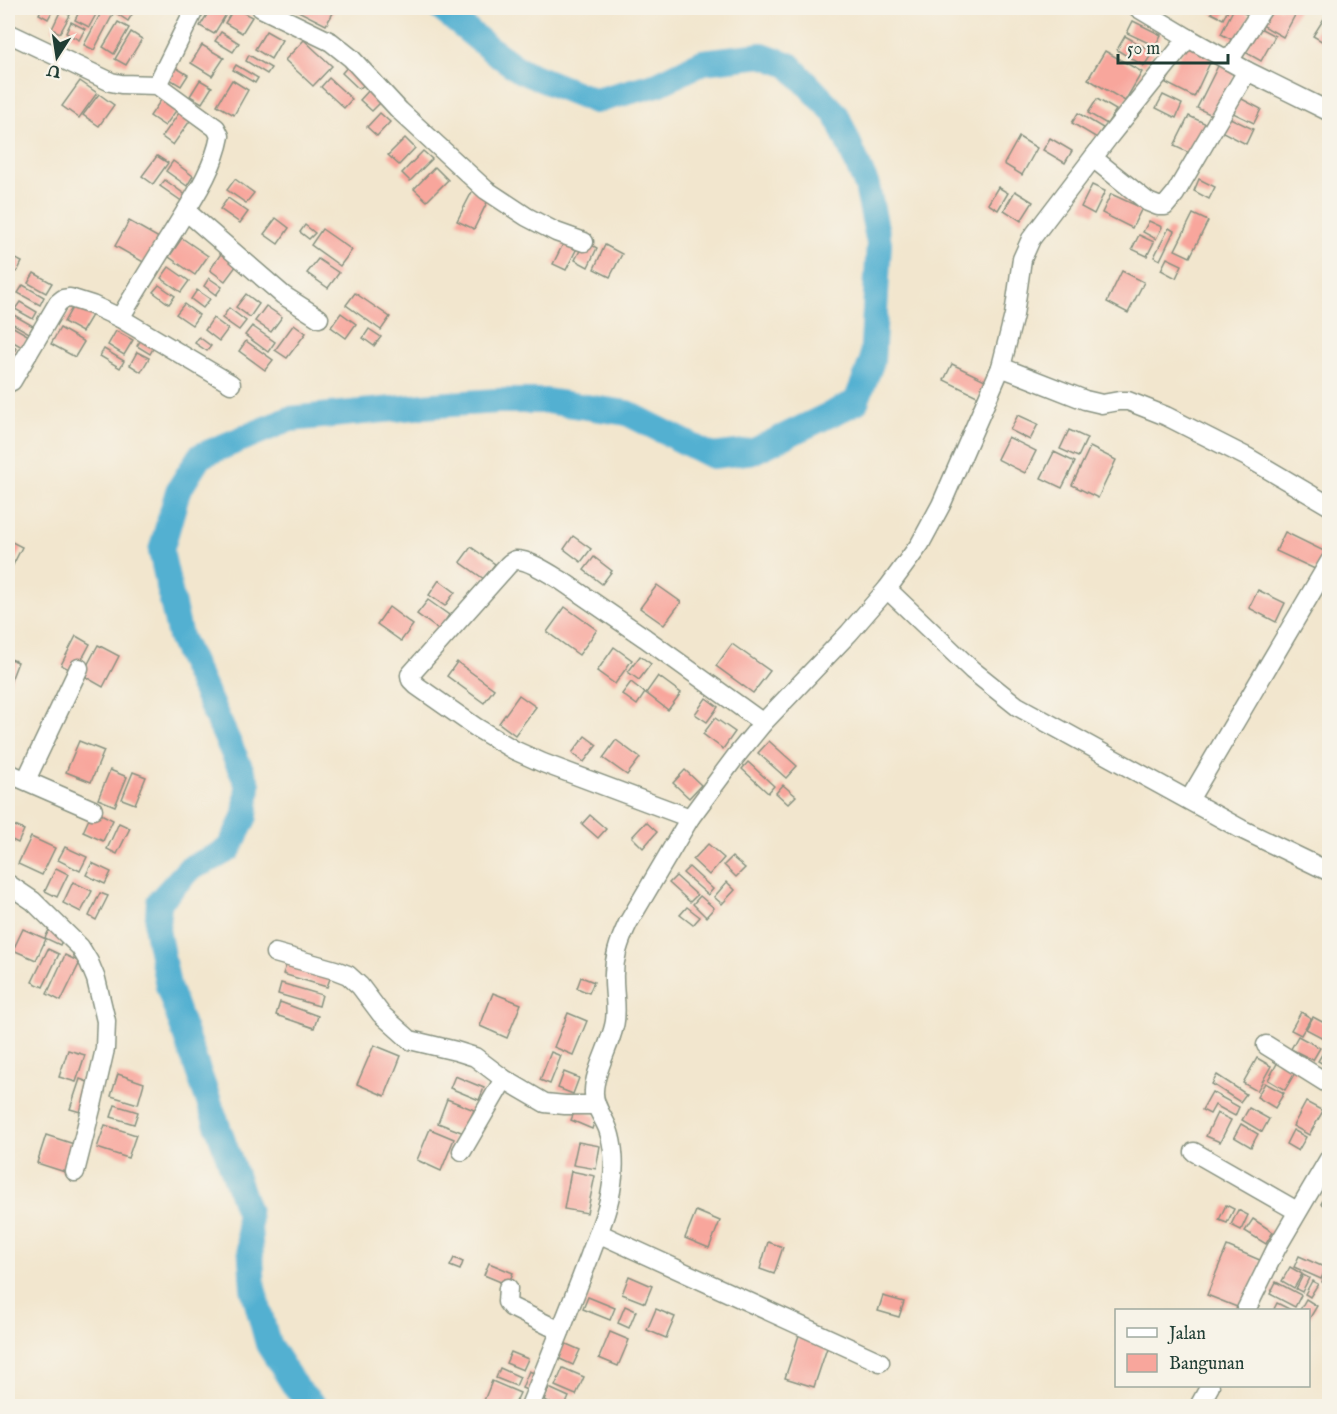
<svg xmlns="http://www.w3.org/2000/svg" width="1337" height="1414" font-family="'IM FELL English',serif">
	<rect width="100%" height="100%" fill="#f7f3e8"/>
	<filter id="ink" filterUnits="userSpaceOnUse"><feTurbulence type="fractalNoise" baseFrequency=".0167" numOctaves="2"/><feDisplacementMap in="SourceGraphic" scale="12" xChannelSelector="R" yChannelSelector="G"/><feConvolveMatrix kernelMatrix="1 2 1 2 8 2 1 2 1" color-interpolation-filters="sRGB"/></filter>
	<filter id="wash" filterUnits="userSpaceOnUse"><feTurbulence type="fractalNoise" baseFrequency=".008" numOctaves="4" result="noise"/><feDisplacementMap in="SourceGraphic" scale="24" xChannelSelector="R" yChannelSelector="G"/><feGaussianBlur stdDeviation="1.35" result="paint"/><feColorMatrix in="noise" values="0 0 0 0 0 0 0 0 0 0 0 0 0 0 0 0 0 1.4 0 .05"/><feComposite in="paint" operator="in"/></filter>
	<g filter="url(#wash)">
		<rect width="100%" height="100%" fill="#f2e6ce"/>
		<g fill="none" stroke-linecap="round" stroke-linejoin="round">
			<polyline stroke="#52b0d1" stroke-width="26" points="314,1406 296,1388 268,1344 253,1288 248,1212 168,986 157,930 159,902 190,868 215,857 229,849 245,816 248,785 180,637 161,551 178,491 200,456 290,419 435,405 498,401 546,401 627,413 712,456 754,451 856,402 872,361 879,243 867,186 836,114 789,65 762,55 703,62 658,84 595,101 521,71 489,48 440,8"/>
		</g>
		<g id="blocks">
			<g fill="#f8a69c">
				<polygon points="42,8 54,8 48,19 39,14"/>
				<polygon points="81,8 99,9 89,27 75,20"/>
				<polygon points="119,8 136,8 128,21 116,13"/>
				<polygon points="211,8 230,8 214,34 200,26"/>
				<polygon points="234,8 252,17 242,33 225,23"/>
				<polygon points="297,8 336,8 326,25 296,10"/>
				<polygon points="1214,8 1229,8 1223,19 1211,13"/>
				<polygon points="1234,8 1250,16 1236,42 1221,34"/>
				<polygon points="1271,8 1299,8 1283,37 1262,25"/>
				<polygon points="103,9 113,14 94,50 84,45"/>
				<polygon points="1330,9 1330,46 1313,36"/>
				<polygon points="61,10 70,15 60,33 52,29"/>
				<polygon points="1133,21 1161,35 1155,46 1127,33"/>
				<polygon points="71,22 85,29 79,40 66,33"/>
				<polygon points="118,22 129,28 114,54 103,47"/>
				<polygon points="1258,27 1275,36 1261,61 1245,52"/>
				<polygon points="266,31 282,40 271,59 255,49"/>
				<polygon points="131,32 142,39 126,65 115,59"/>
				<polygon points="221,32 239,43 233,52 215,41"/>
				<polygon points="1125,36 1153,52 1144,66 1117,50"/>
				<polygon points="304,40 332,66 313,86 285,60"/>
				<polygon points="1188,40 1214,54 1194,97 1166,83"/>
				<polygon points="202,45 224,58 212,76 191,63"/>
				<polygon points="1105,51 1142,72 1125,101 1088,79"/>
				<polygon points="249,55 271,68 267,74 246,61"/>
				<polygon points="1221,60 1238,68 1214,116 1197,108"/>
				<polygon points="350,64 368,81 359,89 342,73"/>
				<polygon points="236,65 258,78 255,83 233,70"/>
				<polygon points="175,67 188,75 181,86 168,78"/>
				<polygon points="329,78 352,99 344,108 321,87"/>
				<polygon points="200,80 212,87 202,103 190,96"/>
				<polygon points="232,80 248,90 234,115 217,105"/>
				<polygon points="80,81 97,93 79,118 62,106"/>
				<polygon points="372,87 384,99 372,111 360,100"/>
				<polygon points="99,94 114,105 99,126 83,115"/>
				<polygon points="1163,95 1182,104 1176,118 1156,108"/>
				<polygon points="163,97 178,108 165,126 150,116"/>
				<polygon points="1240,98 1261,109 1254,123 1233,113"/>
				<polygon points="1097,99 1116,110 1107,124 1088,113"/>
				<polygon points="181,110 192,118 173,145 162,137"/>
				<polygon points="380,113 390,122 377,136 367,127"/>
				<polygon points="1078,113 1103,128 1097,138 1072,123"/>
				<polygon points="1189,116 1211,126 1196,156 1174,146"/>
				<polygon points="1226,116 1253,129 1246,144 1219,130"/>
				<polygon points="1019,137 1037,148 1022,175 1004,164"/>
				<polygon points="405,138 415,148 399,165 388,155"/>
				<polygon points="1050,138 1072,151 1065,163 1043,150"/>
				<polygon points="423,151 432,159 410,181 402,173"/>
				<polygon points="157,156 168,163 153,184 142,176"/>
				<polygon points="173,161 193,176 187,186 166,171"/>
				<polygon points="435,167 448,180 427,201 414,189"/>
				<polygon points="235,179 254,193 246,203 227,190"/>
				<polygon points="1199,179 1215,187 1209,199 1194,191"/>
				<polygon points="165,180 187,196 183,202 160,186"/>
				<polygon points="1092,185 1105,191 1094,214 1081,207"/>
				<polygon points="998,187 1008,193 998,210 988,204"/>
				<polygon points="474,188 490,196 474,229 457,221"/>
				<polygon points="1015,191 1033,202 1021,221 1004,210"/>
				<polygon points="1111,194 1142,208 1132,228 1102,213"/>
				<polygon points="228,198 248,212 240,223 220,209"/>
				<polygon points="1193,214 1208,221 1190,257 1175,250"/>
				<polygon points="276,218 289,228 278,244 264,234"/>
				<polygon points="129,221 159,238 145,263 115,246"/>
				<polygon points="1149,221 1162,227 1156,239 1143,232"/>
				<polygon points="305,225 315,233 309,239 300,232"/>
				<polygon points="1169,228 1174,231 1160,260 1154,257"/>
				<polygon points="322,229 352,250 340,266 311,245"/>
				<polygon points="1139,235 1154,242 1147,256 1132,249"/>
				<polygon points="182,238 208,256 195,275 169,257"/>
				<polygon points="566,238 579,244 566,270 553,264"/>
				<polygon points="585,241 597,248 588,267 575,260"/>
				<polygon points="8,243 15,248 8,260"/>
				<polygon points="605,245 622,254 610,277 594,269"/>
				<polygon points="224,249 240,261 225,281 210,270"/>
				<polygon points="1167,258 1182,265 1176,278 1161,270"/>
				<polygon points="16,259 22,262 17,272 11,268"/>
				<polygon points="318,259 339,273 328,288 307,273"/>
				<polygon points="169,267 189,281 181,292 161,278"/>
				<polygon points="1122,271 1144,282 1128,313 1107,302"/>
				<polygon points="34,273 52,283 46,293 28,283"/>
				<polygon points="209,278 222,287 216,295 204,286"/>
				<polygon points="23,285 44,297 40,305 18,293"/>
				<polygon points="159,285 175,296 169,304 153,292"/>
				<polygon points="197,290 210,299 203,308 191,299"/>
				<polygon points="355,293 390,317 381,330 346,305"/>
				<polygon points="246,294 259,304 250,317 236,307"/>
				<polygon points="76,301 94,312 82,332 64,322"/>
				<polygon points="20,302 37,312 33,319 15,309"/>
				<polygon points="184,304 199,315 192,325 176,314"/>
				<polygon points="266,306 282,317 271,332 255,321"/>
				<polygon points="229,308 246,321 239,330 222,318"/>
				<polygon points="341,313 356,324 346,338 331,327"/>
				<polygon points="12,314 33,326 29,333 8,321"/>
				<polygon points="213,318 228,329 219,341 205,330"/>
				<polygon points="8,324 29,336 22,347 8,339"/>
				<polygon points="294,324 306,333 287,358 275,350"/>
				<polygon points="252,326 275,342 268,352 245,335"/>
				<polygon points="60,328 84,342 75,357 51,344"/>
				<polygon points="369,329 381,337 374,346 363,338"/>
				<polygon points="116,331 133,340 124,355 108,345"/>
				<polygon points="143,336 156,343 150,354 137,346"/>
				<polygon points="199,337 211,346 207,351 195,343"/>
				<polygon points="246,341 273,360 265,370 239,351"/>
				<polygon points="8,343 16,348 11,358 8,357"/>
				<polygon points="104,349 124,361 120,368 100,356"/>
				<polygon points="137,352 149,358 141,372 130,365"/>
				<polygon points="952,364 987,381 979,397 944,380"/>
				<polygon points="1018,415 1038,424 1030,440 1010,430"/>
				<polygon points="1069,430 1087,438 1078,457 1060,449"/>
				<polygon points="1008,437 1036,451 1025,473 997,459"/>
				<polygon points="1090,447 1116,460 1098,498 1072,485"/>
				<polygon points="1054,452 1075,462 1062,488 1041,478"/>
				<polygon points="1285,532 1326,552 1317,570 1276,551"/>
				<polygon points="573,536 591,549 581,562 564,549"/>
				<polygon points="8,540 22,547 8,575"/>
				<polygon points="471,547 495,564 484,579 460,562"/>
				<polygon points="594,557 612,571 602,584 584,570"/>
				<polygon points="439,580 455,592 445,606 429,595"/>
				<polygon points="657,585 681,602 664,625 640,608"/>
				<polygon points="1258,590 1285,603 1276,622 1249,608"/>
				<polygon points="428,600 449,615 439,630 417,614"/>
				<polygon points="389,607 413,625 401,641 377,624"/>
				<polygon points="565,607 597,630 579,655 547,632"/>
				<polygon points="76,636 90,644 75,672 61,665"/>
				<polygon points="732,644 770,671 753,693 716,666"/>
				<polygon points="98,645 119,656 103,687 82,675"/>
				<polygon points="614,647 632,660 615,684 597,671"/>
				<polygon points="640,656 651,664 639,680 628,672"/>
				<polygon points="8,658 18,662 8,688"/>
				<polygon points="457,662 494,689 484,703 447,676"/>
				<polygon points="658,676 681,693 668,710 646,693"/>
				<polygon points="631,682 645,693 637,705 622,694"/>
				<polygon points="519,695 536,707 515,735 499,723"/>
				<polygon points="706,698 718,707 707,722 695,714"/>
				<polygon points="715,718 735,732 723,749 703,734"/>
				<polygon points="585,736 597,745 584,762 572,753"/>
				<polygon points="616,740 640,758 627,775 603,758"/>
				<polygon points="79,741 104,751 91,782 66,772"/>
				<polygon points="769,741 797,766 786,778 758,753"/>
				<polygon points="748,762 774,786 768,793 742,769"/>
				<polygon points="110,770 127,777 115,806 98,799"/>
				<polygon points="685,770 701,785 689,798 673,783"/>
				<polygon points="133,772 146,777 135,804 122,799"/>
				<polygon points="783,785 796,796 788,804 776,793"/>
				<polygon points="93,810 113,820 103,841 83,832"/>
				<polygon points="590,815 606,829 598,838 582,824"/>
				<polygon points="646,822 657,832 643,848 632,837"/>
				<polygon points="8,823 24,830 18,843 8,838"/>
				<polygon points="119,823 130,828 117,854 107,849"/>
				<polygon points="31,837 55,848 42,875 18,864"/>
				<polygon points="708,844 724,858 709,875 693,860"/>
				<polygon points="65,847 87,857 80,871 58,860"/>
				<polygon points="732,857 745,868 736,877 724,865"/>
				<polygon points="92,863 111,872 105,884 86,875"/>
				<polygon points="689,867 713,889 708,895 683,873"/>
				<polygon points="56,868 68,874 57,897 45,891"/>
				<polygon points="676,876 697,895 690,902 669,883"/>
				<polygon points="73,882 92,891 81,912 63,903"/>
				<polygon points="727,882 735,890 722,904 714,897"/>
				<polygon points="100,893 108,896 96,920 89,916"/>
				<polygon points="700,896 714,908 706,917 693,904"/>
				<polygon points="687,907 700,917 693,925 680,915"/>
				<polygon points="23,929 46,939 36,960 13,950"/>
				<polygon points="49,930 64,936 60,945 45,938"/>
				<polygon points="48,949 59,954 43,987 32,982"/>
				<polygon points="65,955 80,962 61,1001 47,994"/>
				<polygon points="288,960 332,973 327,987 283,974"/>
				<polygon points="581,977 594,982 589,993 577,988"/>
				<polygon points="281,983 322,995 319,1006 278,994"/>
				<polygon points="493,993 521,1004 507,1038 480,1026"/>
				<polygon points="280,1002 318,1016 314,1028 276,1015"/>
				<polygon points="1301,1012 1311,1018 1301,1035 1291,1030"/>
				<polygon points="568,1013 587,1021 573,1055 554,1047"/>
				<polygon points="1313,1017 1330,1026 1330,1036 1327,1040 1306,1029"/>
				<polygon points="1298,1036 1320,1048 1313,1060 1291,1049"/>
				<polygon points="1330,1041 1330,1068 1318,1061"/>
				<polygon points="374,1045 401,1056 385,1096 357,1084"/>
				<polygon points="68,1050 85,1055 76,1082 59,1077"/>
				<polygon points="551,1052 561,1056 550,1084 540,1080"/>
				<polygon points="1257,1058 1271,1066 1257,1091 1243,1083"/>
				<polygon points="1279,1060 1297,1069 1285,1090 1268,1080"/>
				<polygon points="564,1072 579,1078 573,1094 558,1088"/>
				<polygon points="118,1074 144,1083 138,1104 111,1096"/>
				<polygon points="1217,1075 1246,1094 1240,1102 1212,1084"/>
				<polygon points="455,1076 484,1088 479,1100 450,1088"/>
				<polygon points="80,1079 93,1084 84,1113 70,1109"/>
				<polygon points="1265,1083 1284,1093 1275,1108 1257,1097"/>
				<polygon points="1212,1092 1239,1107 1235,1116 1215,1105 1210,1114 1202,1110"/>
				<polygon points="447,1099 474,1110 464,1133 438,1123"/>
				<polygon points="1306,1102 1323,1111 1309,1135 1293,1126"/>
				<polygon points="115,1105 138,1112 134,1124 111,1117"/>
				<polygon points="576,1108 596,1117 592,1129 571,1120"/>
				<polygon points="1249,1108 1269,1119 1262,1132 1242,1120"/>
				<polygon points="1217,1113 1231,1120 1220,1142 1206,1136"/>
				<polygon points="1241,1124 1258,1134 1251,1147 1234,1137"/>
				<polygon points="105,1125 136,1135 128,1158 97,1148"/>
				<polygon points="430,1129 454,1139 441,1171 417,1160"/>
				<polygon points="1293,1130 1306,1137 1298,1151 1286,1144"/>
				<polygon points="46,1135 74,1144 65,1172 37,1163"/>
				<polygon points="578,1142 600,1146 596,1169 573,1165"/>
				<polygon points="571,1171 595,1176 587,1213 564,1209"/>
				<polygon points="1330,1187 1330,1203 1327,1207 1321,1204"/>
				<polygon points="1226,1205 1234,1209 1227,1223 1219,1220"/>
				<polygon points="1238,1210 1248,1215 1241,1230 1231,1225"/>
				<polygon points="696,1211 720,1221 709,1248 685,1238"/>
				<polygon points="1253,1219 1273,1232 1266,1244 1245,1231"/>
				<polygon points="768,1242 783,1247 774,1274 760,1269"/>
				<polygon points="1227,1246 1262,1261 1242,1309 1207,1295"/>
				<polygon points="1299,1256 1326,1268 1321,1279 1294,1267"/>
				<polygon points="454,1258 463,1262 460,1270 450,1266"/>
				<polygon points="489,1263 513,1273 508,1285 484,1275"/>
				<polygon points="1290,1267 1302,1274 1294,1288 1282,1281"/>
				<polygon points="1327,1269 1330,1270 1328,1285 1322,1282"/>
				<polygon points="1303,1275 1309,1278 1302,1292 1296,1289"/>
				<polygon points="629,1276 652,1286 645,1303 622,1294"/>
				<polygon points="1312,1281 1318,1284 1310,1297 1305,1294"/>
				<polygon points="1276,1282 1301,1295 1295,1307 1270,1294"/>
				<polygon points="883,1296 904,1302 899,1317 878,1311"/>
				<polygon points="588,1297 615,1308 610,1320 583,1309"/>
				<polygon points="1306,1299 1317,1306 1308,1321 1308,1310 1300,1310"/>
				<polygon points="1277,1303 1291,1310 1276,1310 1274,1309"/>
				<polygon points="625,1306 636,1311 629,1328 618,1323"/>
				<polygon points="656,1309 675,1317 666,1338 647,1330"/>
				<polygon points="610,1332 629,1340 618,1366 599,1358"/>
				<polygon points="800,1332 829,1342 814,1387 785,1378"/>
				<polygon points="564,1343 580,1350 573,1365 558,1358"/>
				<polygon points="511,1352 528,1359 523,1370 506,1363"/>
				<polygon points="500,1368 520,1377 516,1386 496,1378"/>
				<polygon points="563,1368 584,1377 576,1395 555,1386"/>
				<polygon points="529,1371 541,1376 534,1393 522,1388"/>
				<polygon points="492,1381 520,1393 514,1406 492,1406 483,1403"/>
				<polygon points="549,1388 569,1397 565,1406 559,1406 544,1400"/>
			</g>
		</g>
	</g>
	<g filter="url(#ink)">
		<use href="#blocks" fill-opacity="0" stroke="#889281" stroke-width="1.5"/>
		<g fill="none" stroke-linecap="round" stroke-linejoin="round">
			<defs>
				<g id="minor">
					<polyline points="261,8 331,42 351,58 400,111 486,190 527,217 556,232 584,242"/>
					<polyline points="1138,8 1188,38"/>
					<path d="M8,33L111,82L121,84L157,85L216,128L220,136C214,169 193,199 176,227C157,257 138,288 120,318"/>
					<polyline points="1229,61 1263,8"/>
					<polyline points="157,85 195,8"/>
					<polyline points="1093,158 1148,202 1158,206 1165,206 1175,194 1247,71"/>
					<polyline points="186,211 283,295 319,318"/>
					<polyline points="1001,367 1085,400 1102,404 1119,401 1128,401 1166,416 1247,457 1330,506"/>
					<polyline points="8,383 12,381 19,369 58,303 63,299 70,298 92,305 120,318 231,384"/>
					<polyline points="887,589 972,670 1017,706 1241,829 1330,872"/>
					<polyline points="8,773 93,810"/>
					<polyline points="26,780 79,668"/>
					<polyline points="1189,800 1330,561"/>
					<path d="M690,818L543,763L514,750L477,728L417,686L411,680L410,675L508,565C511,562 512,561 516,560C528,559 552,575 562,581L645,638L763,723"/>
					<polyline points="8,884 33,901 80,947 89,962 96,979 106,1021 105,1049 93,1101 75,1172"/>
					<polyline points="275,953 335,970 348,975 360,986 381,1014 410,1040 456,1051 475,1057 504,1079 545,1103 565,1105 596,1105"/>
					<polyline points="1266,1045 1330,1085"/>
					<polyline points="462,1151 504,1079"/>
					<polyline points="1194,1152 1297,1211"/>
					<polyline points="598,1233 880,1362"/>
					<polyline points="508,1288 507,1302 511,1307 560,1331"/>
					<polyline points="1246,1310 1276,1249 1330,1157"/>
					<path d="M530,1406C550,1357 570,1308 589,1258C598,1233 609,1209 612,1184C615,1167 614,1146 608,1129C603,1116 593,1105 594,1091C594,1073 610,1045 614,1026C618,1011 614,996 614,980C613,959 619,942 628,923L690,818L736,756L763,723L849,633L887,589L920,544L941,505L1001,367L1014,315L1022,259L1031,239L1108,138L1188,38L1247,71L1330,112"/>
					<polyline points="1199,1406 1210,1386"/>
				</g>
			</defs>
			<use href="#minor" stroke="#889281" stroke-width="21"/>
			<use href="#minor" stroke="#fff" stroke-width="18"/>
		</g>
	</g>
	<rect width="1337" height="1414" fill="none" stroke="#f7f3e8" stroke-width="30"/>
	<rect x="1115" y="1309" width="195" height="78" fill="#f7f3e8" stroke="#a1aaa0" stroke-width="1.5"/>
	<rect x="1127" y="1328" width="30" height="9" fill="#ffffff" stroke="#a1aaa0" stroke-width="1.5"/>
	<text x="1169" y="1339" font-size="18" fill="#1f3d34">Jalan</text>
	<rect x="1127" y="1354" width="30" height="18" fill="#f8a69c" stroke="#a1aaa0" stroke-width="1.5"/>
	<text x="1169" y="1369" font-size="18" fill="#1f3d34">Bangunan</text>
	<g transform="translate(57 57) rotate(192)" stroke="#f7f3e8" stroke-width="4.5" paint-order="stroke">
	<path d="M0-4.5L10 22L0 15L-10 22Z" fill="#1f3d34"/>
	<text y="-9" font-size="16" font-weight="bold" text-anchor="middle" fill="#1f3d34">U</text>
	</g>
	<path d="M1118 54v9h110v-9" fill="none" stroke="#1f3d34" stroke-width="3"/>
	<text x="1127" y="54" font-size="18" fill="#1f3d34" stroke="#f7f3e8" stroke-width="4.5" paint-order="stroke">50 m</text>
</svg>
